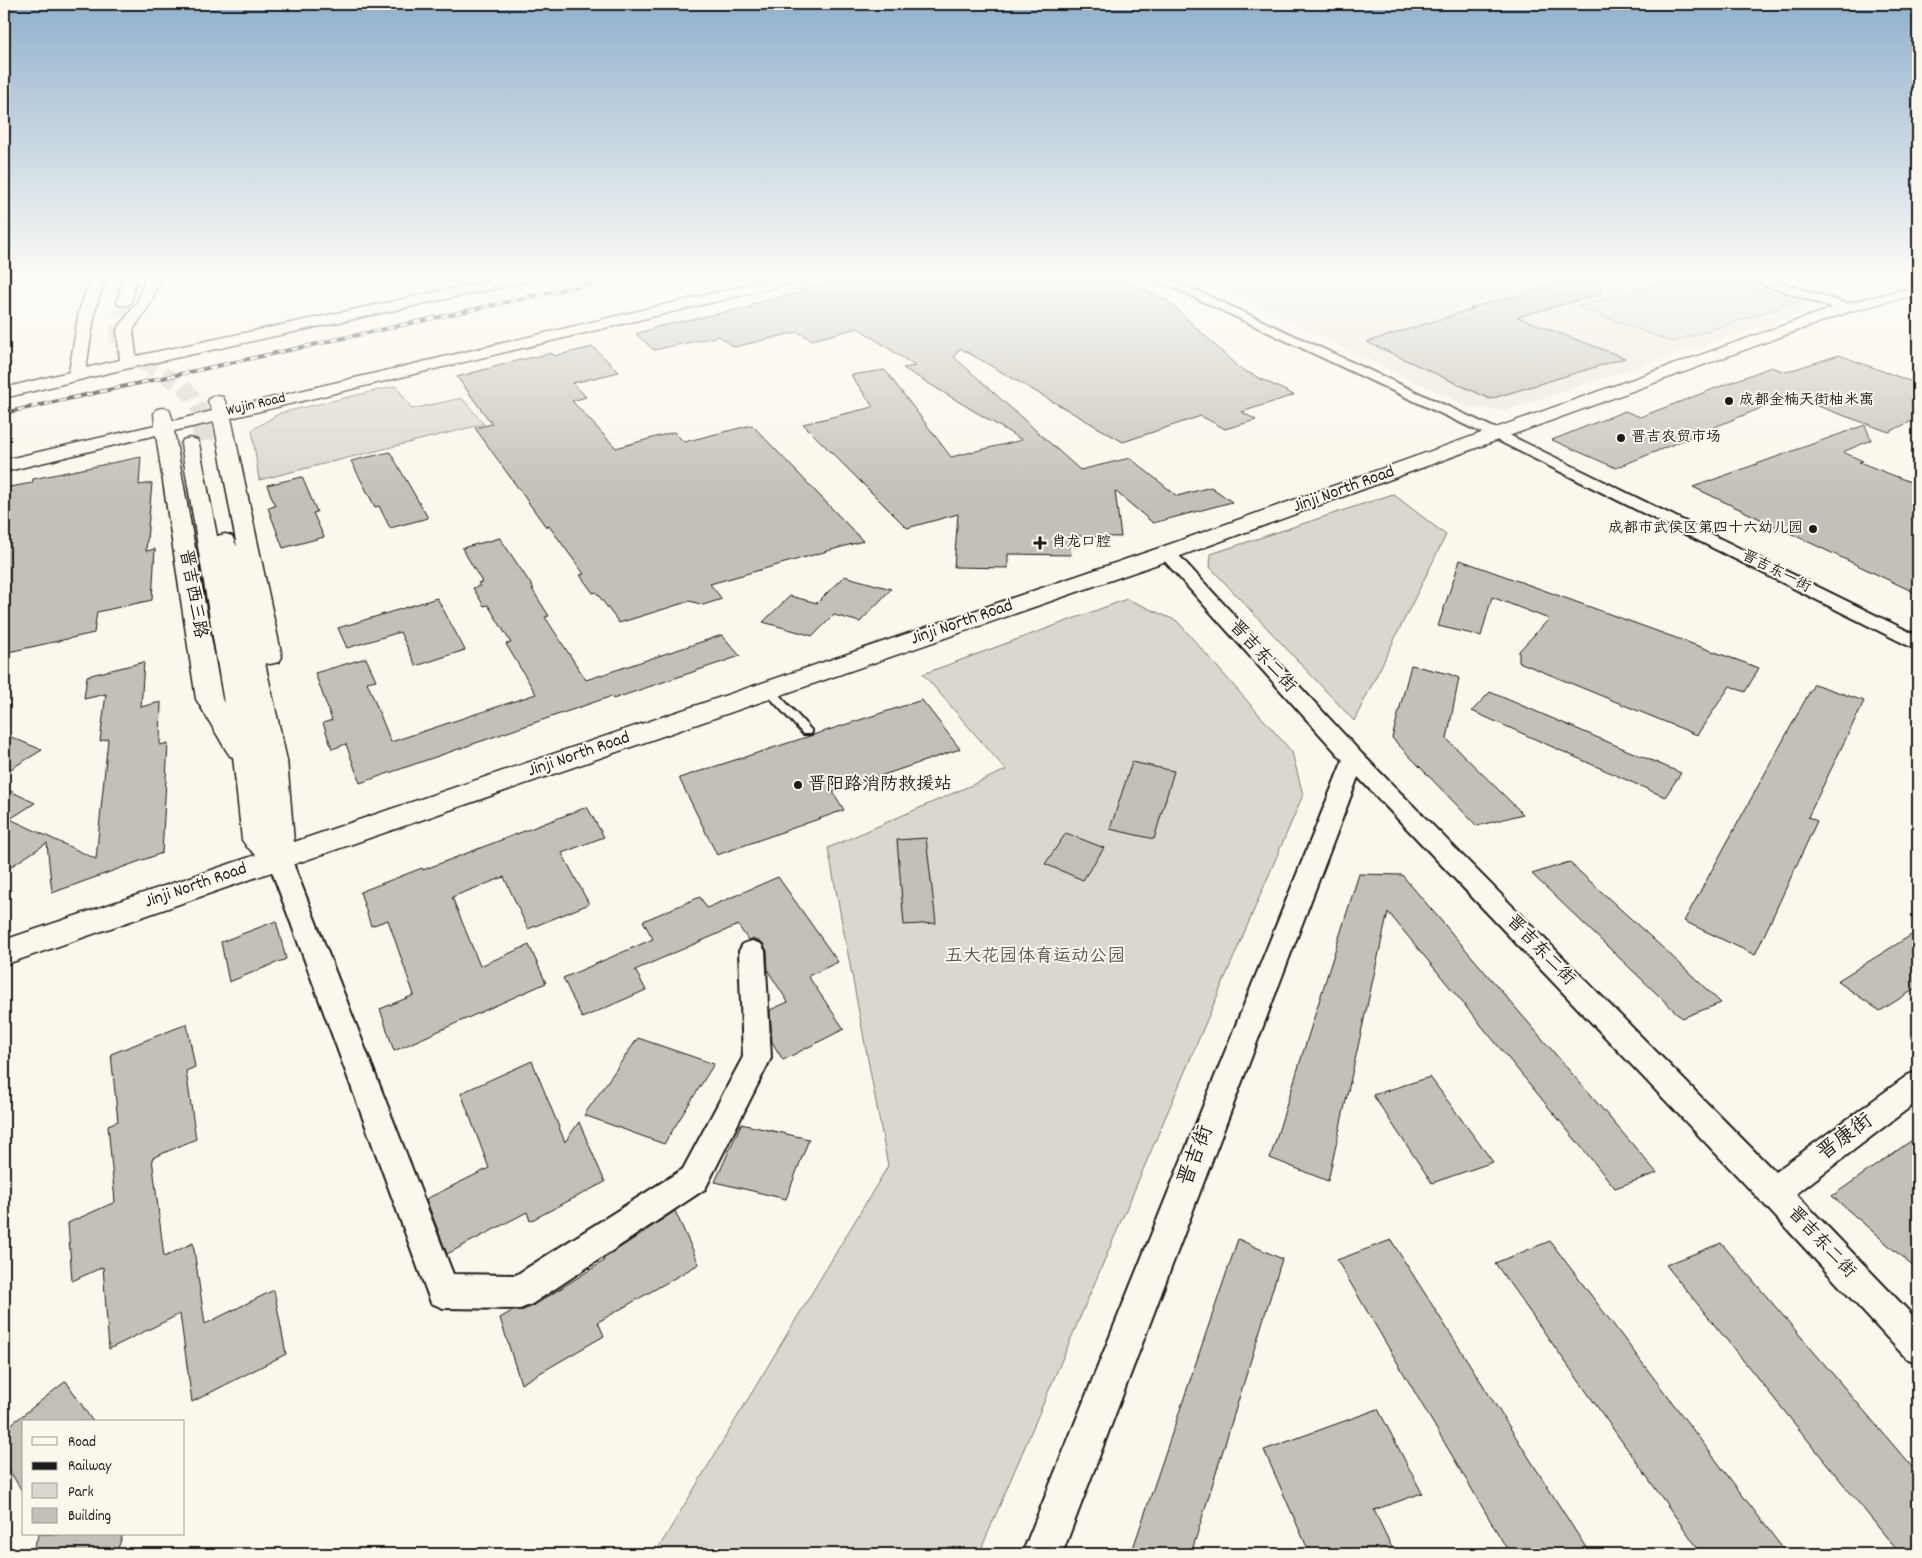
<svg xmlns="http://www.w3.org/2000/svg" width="1922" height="1558" font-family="Dekko,'LXGW WenKai TC',sans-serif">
	<rect width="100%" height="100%" fill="#fbf7ec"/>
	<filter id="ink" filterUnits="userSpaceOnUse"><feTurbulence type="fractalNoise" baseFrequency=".02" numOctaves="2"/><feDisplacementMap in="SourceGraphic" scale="10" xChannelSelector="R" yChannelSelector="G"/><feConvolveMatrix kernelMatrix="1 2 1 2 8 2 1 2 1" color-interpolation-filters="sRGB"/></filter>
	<g filter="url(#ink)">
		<polygon fill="#eae6dc" points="1195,277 1731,277 1800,300 1807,311 1507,410 1471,408 1332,343 1236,294"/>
		<g fill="#dad7ce" stroke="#7b7a75">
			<polygon points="1684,277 1720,277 1798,302 1672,342 1578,307"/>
			<polygon points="396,386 412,409 462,398 484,424 259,480 252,430 280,413"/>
			<polygon points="1393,494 1446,535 1354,721 1210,567 1211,554"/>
			<polygon points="1127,599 1177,621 1292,752 1303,795 979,1554 655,1554 888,1166 828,848 1006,770 923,674"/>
		</g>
		<g fill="#c3c0b8" stroke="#1c1c1c">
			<polygon points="849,277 1116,277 1168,301 1239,368 1294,395 1242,412 1256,420 1225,429 1201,416 1123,442 960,348 954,357 1080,470 1130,458 1177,496 1211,487 1232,502 1153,523 1115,491 1121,537 1069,536 1071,555 1008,554 1008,568 954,567 958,514 907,528 803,424 873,407 851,375 885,370 951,457 1022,440 903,368 915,366 858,328 812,340 798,332 734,347 719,336 654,350 636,334 660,326 754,306 752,304 803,292 799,290"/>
			<polygon points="1588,277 1597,277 1601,294 1517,317 1625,358 1490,399 1367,342 1473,309 1470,308"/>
			<polygon points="593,347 619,372 573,383 586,397 572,401 616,448 674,432 684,442 752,425 863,541 710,584 722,599 703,605 690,601 619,623 596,592 593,593 580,575 584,574 549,526 546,527 475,428 492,424 457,377 520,360 552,353 554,356"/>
			<polygon points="1839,355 1918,384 1918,418 1889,432 1790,396 1616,468 1552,440 1625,411 1640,417 1771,367 1786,372"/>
			<polygon points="1865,425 1871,440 1843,452 1863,461 1859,462 1918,485 1918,594 1693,487"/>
			<polygon points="390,452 428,518 390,528 379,506 375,507 351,461"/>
			<polygon points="141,457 139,485 152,483 146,551 155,549 152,600 97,612 94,633 4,653 4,488 32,483 33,479"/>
			<polygon points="302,477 317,512 313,513 324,537 283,548 268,508 275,506 267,485"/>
			<polygon points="500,538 534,589 532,589 549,616 545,617 586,680 722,635 740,656 613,699 612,696 360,783 346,744 332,749 323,723 332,720 315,673 366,658 376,680 367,682 391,742 536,694 506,644 511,643 488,605 484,606 473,588 480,586 478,583 482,582 462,548"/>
			<polygon points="1460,560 1759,668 1745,692 1730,686 1697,735 1519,662 1519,651 1549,619 1492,597 1481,636 1438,626"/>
			<polygon points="844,576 891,589 860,622 834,615 813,636 763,622 790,596 817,603"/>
			<polygon points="437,598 465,650 416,666 400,632 347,648 338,628"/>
			<polygon points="144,662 141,707 161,702 160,745 168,743 162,853 52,893 47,843 4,871 4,788 35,803 10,819 96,859 108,739 100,741 106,694 84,699 87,676"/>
			<polygon points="1411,665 1449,674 1459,678 1447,739 1523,814 1477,826 1392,738"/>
			<polygon points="1814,684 1864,701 1808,817 1817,821 1755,955 1684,921"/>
			<polygon points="1490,692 1681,773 1665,797 1472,711"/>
			<polygon points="922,700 960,749 833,792 844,810 717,855 679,778"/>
			<polygon points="4,734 42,750 4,773"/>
			<polygon points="1132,762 1174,771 1154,839 1110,829"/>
			<polygon points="587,807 604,837 562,853 589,904 528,929 504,877 452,897 480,966 529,945 546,983 394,1051 380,1009 414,995 388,920 371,926 360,892 422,868 423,870"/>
			<polygon points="1066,833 1104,848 1083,880 1045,864"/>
			<polygon points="926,838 936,923 904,925 897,840"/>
			<polygon points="1569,862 1677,961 1721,1003 1682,1018 1532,874"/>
			<polygon points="1359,874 1402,875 1657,1173 1615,1188 1388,912 1328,1181 1270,1158"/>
			<polygon points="778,877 838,962 808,976 844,1029 783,1060 772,1042 770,1010 788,1002 768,971 767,951 763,943 753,939 748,940 738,925 635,970 646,990 582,1018 563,978 653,939 643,921 700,897 707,908"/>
			<polygon points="276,921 286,959 229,982 221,942"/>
			<polygon points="1918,931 1918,987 1880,1011 1837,981"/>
			<polygon points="187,1024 195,1067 186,1071 196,1139 152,1158 164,1257 193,1243 205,1324 274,1290 286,1354 192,1402 180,1314 109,1349 103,1267 72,1281 68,1223 115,1202 108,1125 118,1121 111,1054"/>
			<polygon points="638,1038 714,1064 664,1144 584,1115"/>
			<polygon points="532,1061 565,1142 579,1122 605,1182 530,1221 527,1212 447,1254 426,1199 489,1168 461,1093"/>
			<polygon points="1430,1077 1493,1162 1432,1183 1373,1095"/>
			<polygon points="741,1124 809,1139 786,1199 715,1182"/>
			<polygon points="1918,1136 1918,1271 1832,1196"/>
			<polygon points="675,1211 699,1264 598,1322 604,1336 521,1384 500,1318 512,1311 521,1311 533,1306 604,1261 603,1259"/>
			<polygon points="1238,1239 1282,1259 1191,1554 1131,1554"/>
			<polygon points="1391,1240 1590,1554 1510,1554 1337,1260"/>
			<polygon points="1550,1241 1787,1554 1702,1554 1495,1263"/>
			<polygon points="1721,1243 1918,1474 1918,1554 1900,1554 1666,1265"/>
			<polygon points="66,1381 93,1422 24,1422 24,1494 4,1462 4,1430"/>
			<polygon points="1378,1409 1422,1493 1374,1510 1395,1554 1310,1554 1264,1450"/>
			<polygon points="39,1534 123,1534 116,1554 31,1554"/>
		</g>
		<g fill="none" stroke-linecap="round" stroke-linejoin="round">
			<polyline stroke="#dad6cd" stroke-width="16" stroke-dasharray="16 8" stroke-linecap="butt" points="124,302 117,337 123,350 181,385 191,395 201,412 202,426"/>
			<polyline stroke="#dad6cd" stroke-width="21" stroke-dasharray="21 10" stroke-linecap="butt" points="202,425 204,441"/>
			<defs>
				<polygon id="lane" points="768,686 772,687 811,730 812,732 811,734 803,734 764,691 763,689"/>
				<g id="street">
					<polygon points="1151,277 1167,277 1503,432 1918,636 1918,649 1911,647 1493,438"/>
					<polygon points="1745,277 1764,277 1850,305 1852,308 1850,311 1842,311 1747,279"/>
					<polygon points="1167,548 1173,549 1362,754 1775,1172 1908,1075 1918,1071 1918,1101 1796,1194 1918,1321 1918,1363 1906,1358 1762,1202 1358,777 1062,1554 1022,1554 1343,760 1161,557 1158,553 1161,549"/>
					<polygon points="279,849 288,852 291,858 453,1274 516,1275 683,1169 743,1057 739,951 743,944 752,941 761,944 765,951 771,1058 705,1189 532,1304 520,1309 443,1308 431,1303 267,858 270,852"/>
				</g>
				<g id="secondary">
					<polygon points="91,277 105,277 95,311 86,368 120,360 117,330 138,301 145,277 159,277 152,301 133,330 136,356 507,277 535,277 528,281 129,368 4,398 4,388 69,372 79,311"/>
					<polygon points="123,277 137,277 131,302 129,305 119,305 117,302"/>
					<path d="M782,277H808L801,281L231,418L282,657L279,662L270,664L265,663L287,760L294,842L1159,548L1841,305L1918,286V294L1851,311L1175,558L4,965V940L256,855L247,847L242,840L233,757L230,756L226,750L196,699L156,435L4,472V460L155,425L154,413L157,409L163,408L169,409L173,421L212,411L208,401L211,397L217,396L223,397L228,408ZM214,422L237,547L232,536L225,534L217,536L199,444L197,440L190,438L183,440L181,444L224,703L222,699L174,431Z"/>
				</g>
			</defs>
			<use href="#lane" stroke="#1c1c1c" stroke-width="4"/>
			<use href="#street" stroke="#1c1c1c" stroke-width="4"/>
			<use href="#secondary" stroke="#1c1c1c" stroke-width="3"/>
			<use href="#lane" fill="#fbf7ec" fill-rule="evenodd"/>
			<use href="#street" fill="#fbf7ec" fill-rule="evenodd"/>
			<use href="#secondary" fill="#fbf7ec" fill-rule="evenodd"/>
			<defs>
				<polyline id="rail" points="4,413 620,277"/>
			</defs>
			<use href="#rail" stroke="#1c1c1c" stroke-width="4"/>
			<use href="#rail" stroke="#fbf7ec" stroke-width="2.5" stroke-dasharray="7" stroke-linecap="butt"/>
		</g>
	</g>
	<linearGradient id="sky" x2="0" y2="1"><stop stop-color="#91b1cd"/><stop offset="0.56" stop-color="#fdfbf6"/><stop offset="1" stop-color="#fdfbf6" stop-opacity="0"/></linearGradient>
	<rect width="1922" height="495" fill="url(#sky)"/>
	<g fill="#1c1c1c" stroke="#fbf7ec" stroke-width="2">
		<circle cx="1729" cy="401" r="5"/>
		<circle cx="1621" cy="438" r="5"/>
		<circle cx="1813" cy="529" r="5"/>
		<path d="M1037.5 535.5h5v5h5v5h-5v5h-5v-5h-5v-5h5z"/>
		<circle cx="798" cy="785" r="5"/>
	</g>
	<g text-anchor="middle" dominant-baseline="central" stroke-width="4" stroke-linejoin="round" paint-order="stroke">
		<g font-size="15" fill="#1c1c1c" stroke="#fbf7ec" text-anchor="start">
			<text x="1739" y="401">成都金楠天街柚米寓</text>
			<text x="1631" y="438">晋吉农贸市场</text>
			<text x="1803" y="529" text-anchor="end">成都市武侯区第四十六幼儿园</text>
			<text x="1051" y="543">肖龙口腔</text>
		</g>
		<g font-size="15" fill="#1c1c1c" stroke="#fbf7ec">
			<text transform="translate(256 405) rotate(-13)">Wujin Road</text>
			<text transform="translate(1776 572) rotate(27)">晋吉东一街</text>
		</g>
		<g font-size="18" fill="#1c1c1c" stroke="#fbf7ec">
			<text transform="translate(1344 490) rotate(-20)">Jinji North Road</text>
			<text transform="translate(192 594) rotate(80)">晋吉西三路</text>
			<text transform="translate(962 623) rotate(-19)">Jinji North Road</text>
			<text transform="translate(1262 657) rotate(48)">晋吉东二街</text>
			<text transform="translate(579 755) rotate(-19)">Jinji North Road</text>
			<text transform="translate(196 886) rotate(-19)">Jinji North Road</text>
			<text transform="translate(1540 951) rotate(46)">晋吉东二街</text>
			<text transform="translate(1821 1243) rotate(47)">晋吉东二街</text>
		</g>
		<g font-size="18" fill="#1c1c1c" stroke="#fbf7ec" text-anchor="start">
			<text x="808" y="785">晋阳路消防救援站</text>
		</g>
		<g font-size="18" fill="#555451" stroke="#fbf7ec">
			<text x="1035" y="957">五大花园体育运动公园</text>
		</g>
		<g font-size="21" fill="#1c1c1c" stroke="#fbf7ec">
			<text transform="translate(1846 1138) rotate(-37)">晋康街</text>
			<text transform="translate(1197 1156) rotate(-69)">晋吉街</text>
		</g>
	</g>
	<rect width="1922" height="1558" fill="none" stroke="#fbf7ec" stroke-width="20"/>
	<rect x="10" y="10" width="1902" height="1538" fill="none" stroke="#1c1c1c" stroke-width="2" filter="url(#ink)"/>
	<rect x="22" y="1420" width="162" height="115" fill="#fbf7ec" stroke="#a29f99"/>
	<rect x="32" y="1437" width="25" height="8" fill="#fbf7ec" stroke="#a29f99"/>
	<text x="68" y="1446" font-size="15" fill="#1c1c1c">Road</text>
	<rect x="32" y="1462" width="25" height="8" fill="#1c1c1c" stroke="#a29f99"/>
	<text x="68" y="1470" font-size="15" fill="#1c1c1c">Railway</text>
	<rect x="32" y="1483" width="25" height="15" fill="#dad7ce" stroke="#a29f99"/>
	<text x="68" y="1496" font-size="15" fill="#1c1c1c">Park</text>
	<rect x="32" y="1508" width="25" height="15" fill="#c3c0b8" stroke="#a29f99"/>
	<text x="68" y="1520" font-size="15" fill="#1c1c1c">Building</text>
</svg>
